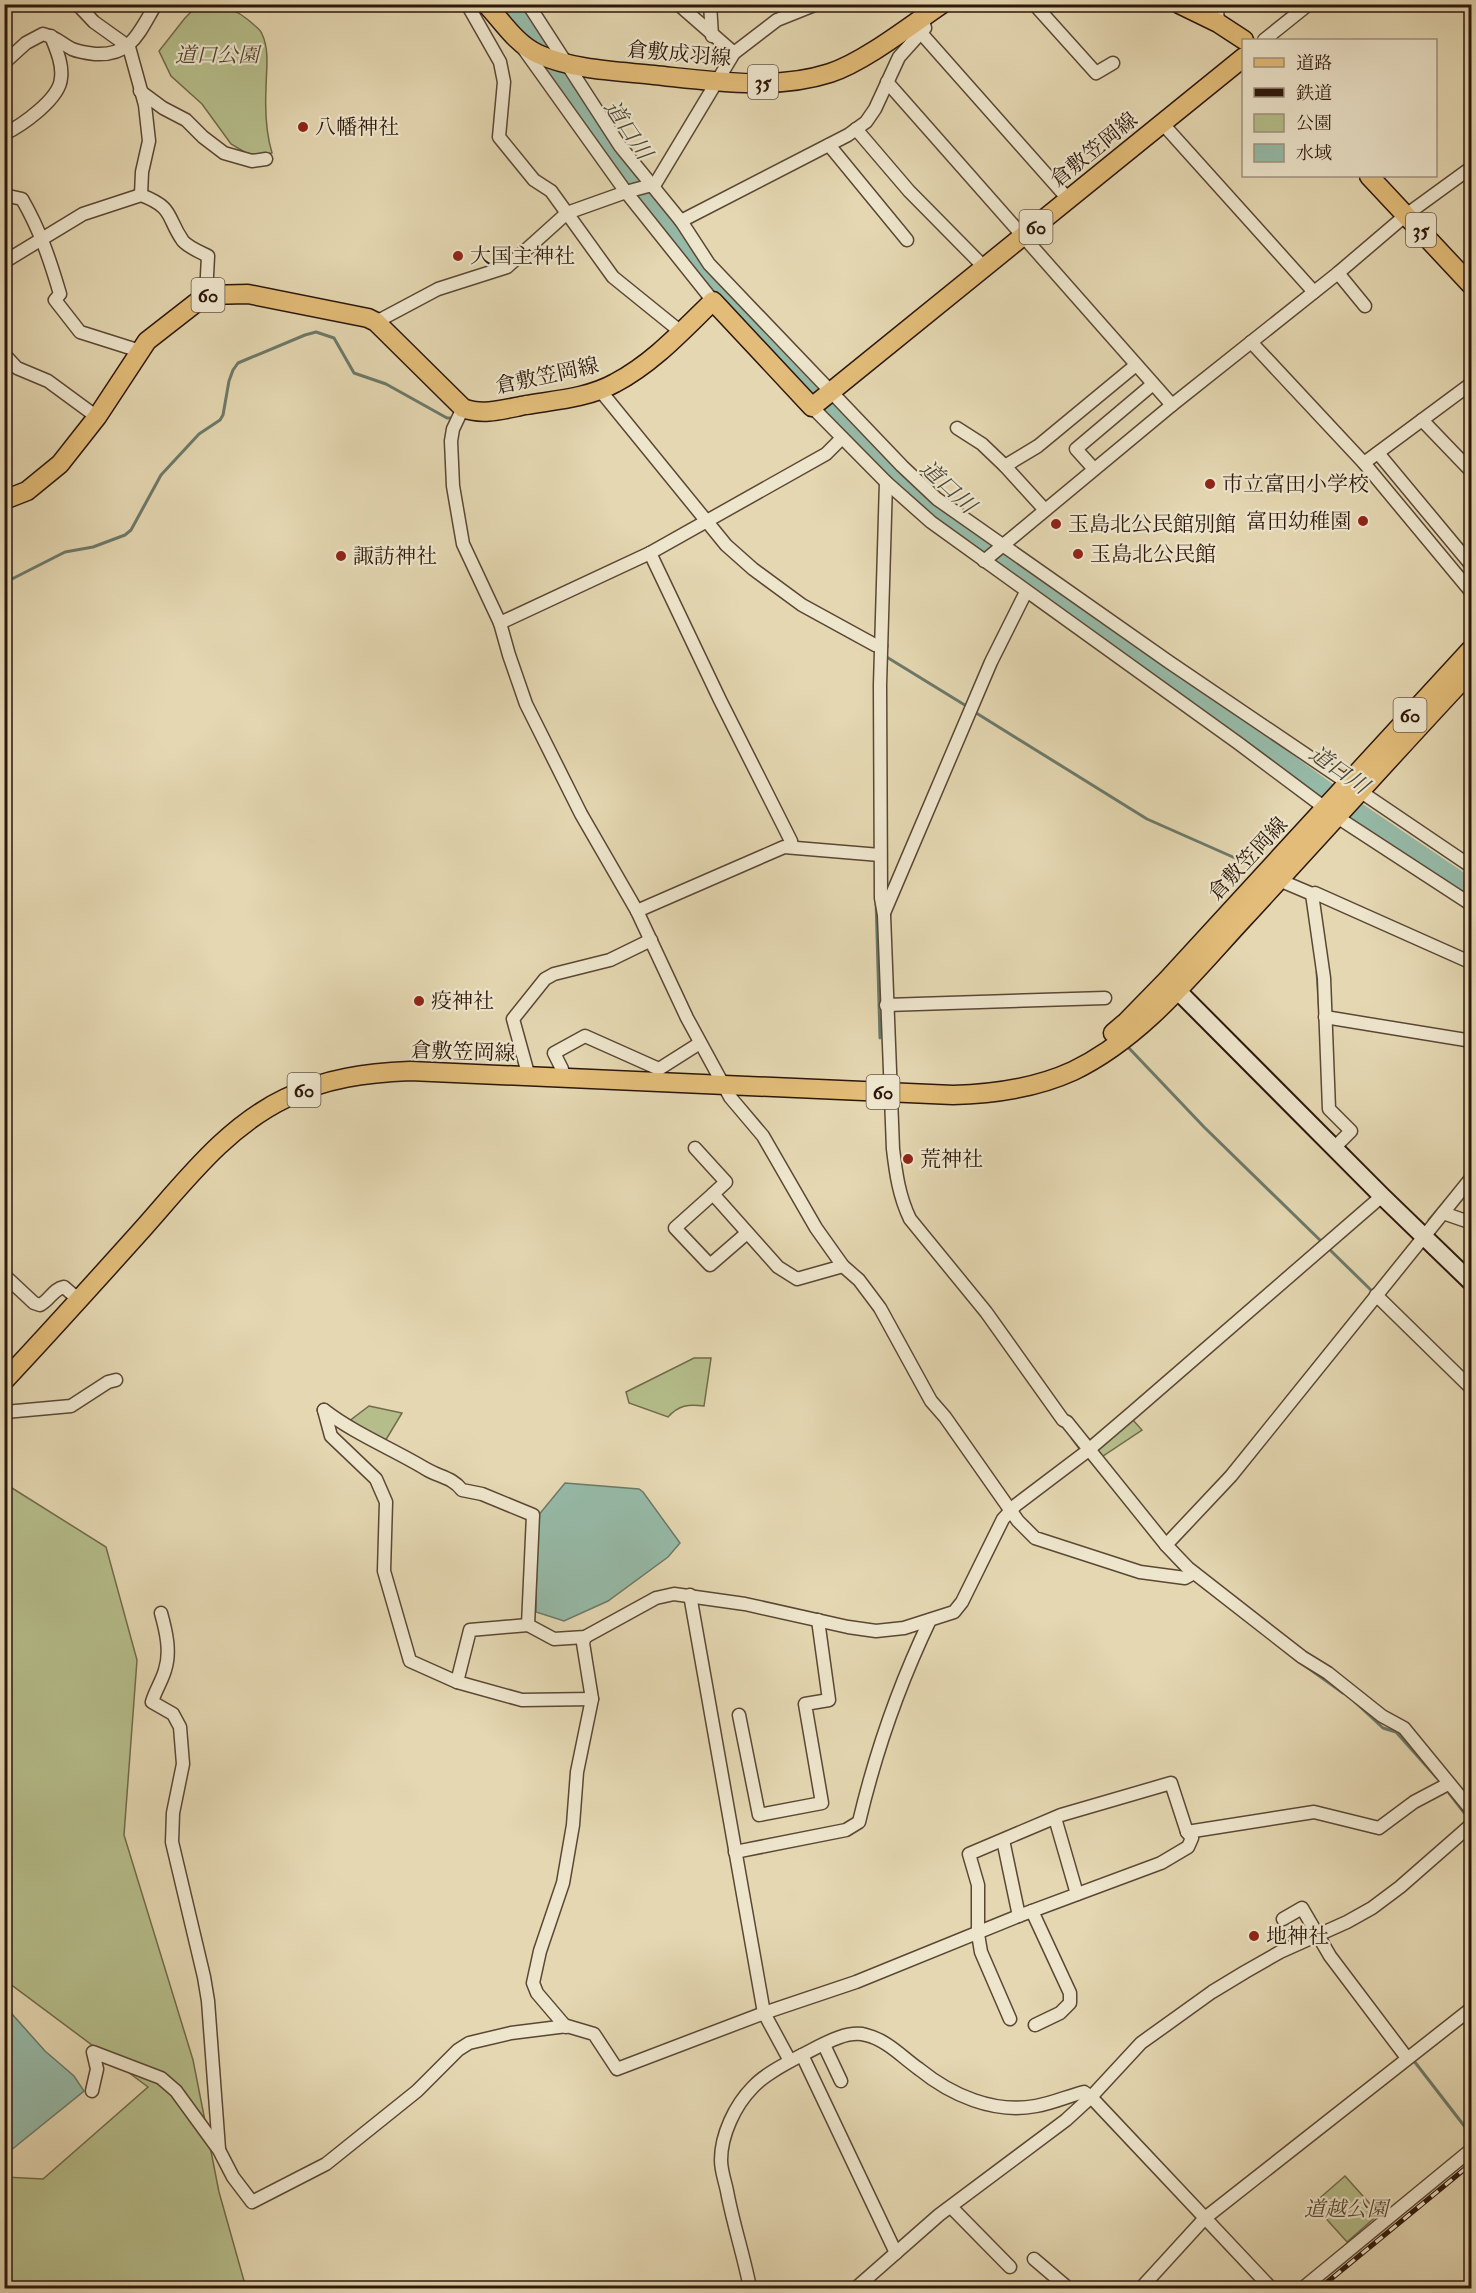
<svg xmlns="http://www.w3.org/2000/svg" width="1476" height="2293" font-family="'IM FELL Double Pica','Noto Serif JP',serif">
	<rect width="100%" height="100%" fill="#e4d7b1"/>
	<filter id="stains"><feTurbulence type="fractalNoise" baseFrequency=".00333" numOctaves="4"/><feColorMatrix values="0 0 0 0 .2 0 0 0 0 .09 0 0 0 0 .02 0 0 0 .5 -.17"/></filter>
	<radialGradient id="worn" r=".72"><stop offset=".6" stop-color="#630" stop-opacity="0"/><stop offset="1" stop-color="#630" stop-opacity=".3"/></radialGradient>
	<g fill="#b5be8b" stroke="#716a4b" stroke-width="1.5">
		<path d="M198,5C223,5 234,7 253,24C256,27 261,30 262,34C270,51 266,71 266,89C265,110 266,133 272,153L253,157L231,144L202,104L171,76L159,51L185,18Z"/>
		<path d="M694,1358H711L704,1406C688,1404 679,1405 668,1417L629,1403L626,1392Z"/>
		<polygon points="369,1406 402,1413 384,1443 348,1422"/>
		<polygon points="1132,1419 1142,1430 1100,1458 1098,1450"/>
		<polygon points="4,1483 106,1547 137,1660 124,1835 193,2060 219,2192 246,2288 5,2288 5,2177 43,2179 148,2087 5,1980"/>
		<polygon points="1345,2176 1379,2214 1347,2242 1313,2204"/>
	</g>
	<g fill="#96baa8" stroke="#6c7969" stroke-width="1.5">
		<polygon points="565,1483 639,1489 643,1492 680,1543 668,1557 608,1601 564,1621 536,1612 537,1517"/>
		<polygon points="4,2005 45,2051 74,2076 84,2091 5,2155"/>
	</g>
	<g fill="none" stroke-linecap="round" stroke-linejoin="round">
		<g stroke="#6c7969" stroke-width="3">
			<polyline points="884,472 890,467"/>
			<polyline points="4,583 65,552 93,547 125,535 131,530 161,475 199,434 220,420 223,415 229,381 233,370 238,363 305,335 316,332 334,338 354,373 386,384 447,418 456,418"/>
			<polyline points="807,614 856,641"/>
			<polyline points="885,656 968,707"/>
			<polyline points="973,711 1147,819 1251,865"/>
			<polyline points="876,899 880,1038"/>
			<polyline points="1317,972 1320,1017"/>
			<polyline points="1127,1046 1204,1127 1323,1243"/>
			<polyline points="1429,1220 1446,1200"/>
			<polyline points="1328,1248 1373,1292"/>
			<polyline points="1285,1400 1410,1245"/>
			<polyline points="1072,1438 1081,1450"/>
			<polyline points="1086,1455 1108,1482"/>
			<polyline points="1161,1548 1179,1567"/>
			<polyline points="1191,1577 1207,1590"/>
			<polyline points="1304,1665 1343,1693"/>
			<polyline points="1355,1702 1383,1728 1396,1732 1437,1778"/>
			<polyline points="1449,1793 1469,1819"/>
			<polyline points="1414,2061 1472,2136"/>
		</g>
		<polyline stroke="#96baa8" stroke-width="20" points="500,4 530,29 648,202 707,272 832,410 966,537 1021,570 1327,792 1472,890"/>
		<defs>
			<g id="street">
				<polyline points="77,4 94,22 129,47 145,105 149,141 142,172 141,195"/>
				<polyline points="467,4 500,62 504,82 499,137 534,180 551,191 613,277 681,332"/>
				<polyline points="528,4 620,146 681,221 709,264 902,466 937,499 1169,662 1472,867"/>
				<polyline points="678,4 734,53"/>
				<polyline points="710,4 712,36"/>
				<polyline points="1034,4 1096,73 1113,63"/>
				<polyline points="1213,4 1217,9 1218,23"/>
				<polyline points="1470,4 1472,7"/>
				<polyline points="921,33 1069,200"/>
				<polyline points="1264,40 1309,4"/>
				<polyline points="523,48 626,192 713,301"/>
				<path d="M4,63L26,43L43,34C58,38 59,42 72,49C79,52 87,53 95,54C132,56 139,32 156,4"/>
				<polyline points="887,82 1172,405"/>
				<polyline points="140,91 163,108 186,120 203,137 224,153 252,161 266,159"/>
				<polyline points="1162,123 1314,292"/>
				<polyline points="856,129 909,191 985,268"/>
				<path d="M4,134C21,126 60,99 61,78C63,64 56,49 51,36"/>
				<polyline points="829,145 907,240"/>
				<polyline points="654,186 734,53 777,20 817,4"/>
				<path d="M4,195L22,199C40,230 50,260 60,294L55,300L80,332L140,351"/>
				<polyline points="681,221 848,135 866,122 875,109 899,57 925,28 922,17"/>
				<path d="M4,262L83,214L141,195C175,208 166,217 183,241C188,247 200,252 208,256L206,295"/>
				<polyline points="1338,273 1365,306"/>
				<polyline points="376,322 438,289 507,267 567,213 626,192 648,186 654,186"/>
				<polyline points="1251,342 1364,463 1472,593"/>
				<polyline points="4,354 17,368 48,381 97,417"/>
				<polyline points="599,389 726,545 753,569 802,605 875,645 881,646"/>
				<polyline points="812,407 886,482 931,522 1238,743 1337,817 1472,905"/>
				<polyline points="463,408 453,429 451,441 453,486 463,544 500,623 509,655 526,704 581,814 637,911 687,1018 730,1097 763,1136 816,1228 843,1266 859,1280 880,1308 931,1401 945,1417 1018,1521 1035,1538 1140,1572 1185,1578 1194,1573"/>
				<polyline points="1422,420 1472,472"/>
				<polyline points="957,428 982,444 1005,466"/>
				<polyline points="1378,453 1472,566"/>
				<polyline points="1364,463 1472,383"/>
				<polyline points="1094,469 1076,449 1153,384"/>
				<path d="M886,482L880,685L881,898L884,915L893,1149C896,1174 899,1196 910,1219L986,1312L1063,1420L1067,1422L1166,1545L1188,1568L1302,1657L1328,1673L1382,1716L1404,1728L1472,1811"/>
				<polyline points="1045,510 1005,466 1038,446 1136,365"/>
				<polyline points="650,553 720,700 791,841 792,847"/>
				<polyline points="984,561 1172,405 1338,273 1406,215 1472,167"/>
				<polyline points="500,623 650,553 826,454 842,438"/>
				<polyline points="1279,880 1312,894 1315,893 1472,963"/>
				<polyline points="1312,894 1324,978 1329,1109 1351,1131 1334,1148"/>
				<polyline points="637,911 784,847 880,855"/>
				<polyline points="884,913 991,662 1026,592"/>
				<polyline points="886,1005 1105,998"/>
				<polyline points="1325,1017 1472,1041"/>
				<polyline points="562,1069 554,1053 585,1036 659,1069 700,1043"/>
				<polyline points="529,1077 513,1019 545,979 554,974 610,960 651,940"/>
				<polyline points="695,1148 726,1182 713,1194 778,1267 797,1279 843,1266"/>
				<polyline points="713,1194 675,1228 710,1265 747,1233"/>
				<polyline points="1443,1213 1472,1223"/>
				<path d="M4,1275L34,1303L40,1305C50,1300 53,1289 64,1287L79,1300"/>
				<polyline points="1376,1295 1472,1389"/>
				<path d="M324,1410C355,1434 393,1449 426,1469C439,1477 452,1477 462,1490L482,1494L533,1515L528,1625L554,1639L585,1637L656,1598L674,1594L745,1604L848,1627L876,1631L904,1628L954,1612L962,1602L1003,1519L1016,1505L1086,1452L1134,1411L1382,1196"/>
				<polyline points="324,1410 331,1436 376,1479 386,1502 384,1571 410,1661 457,1682 522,1700 592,1699"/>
				<polyline points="5,1412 71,1406 108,1382 116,1380"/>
				<polyline points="1166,1545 1231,1476 1472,1177"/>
				<polyline points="690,1595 764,2013 790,2061"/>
				<path d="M161,1613C166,1631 171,1652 165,1670C162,1681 155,1691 152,1702L173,1714L180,1727L183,1764L173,1813L172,1842L204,1977L208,2001L219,2149"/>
				<polyline points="457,1682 470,1630 528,1625"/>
				<polyline points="739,1715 759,1815 822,1803 805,1704 829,1700 818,1620"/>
				<polyline points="1055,1818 1077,1894"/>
				<polyline points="1187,1832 1314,1812 1379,1828 1414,1802 1448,1784"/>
				<polyline points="1003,1840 1019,1916"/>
				<path d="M735,1852L846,1830L859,1822C876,1750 898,1687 930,1620"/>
				<polyline points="1032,1911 1070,1993 1070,2003 1060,2013 1035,2025"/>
				<polyline points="1283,1919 1302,1908 1330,1956 1407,2058"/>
				<polyline points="566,2027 537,1993 533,1983 540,1951 563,1883 573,1825 577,1772 592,1699 583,1643 585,1637"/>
				<polyline points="824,2045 841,2081"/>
				<polyline points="802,2055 896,2253"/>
				<polyline points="92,2091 97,2069 93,2052 161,2078 176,2091 219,2150 233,2177 252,2202 326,2164 417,2091 458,2050 469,2043 511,2033 567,2026 594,2034 617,2069 764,2013 856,1982 1016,1917 1161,1863 1188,1847 1192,1838 1187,1832 1171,1783 1061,1815 969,1854 978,1885 978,1934 981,1952 1010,2019"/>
				<polyline points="951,2207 1010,2267"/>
				<polyline points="1034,2259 1068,2288"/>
				<path d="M750,2288C744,2256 733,2224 727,2191C725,2181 721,2171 721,2160C721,2135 735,2105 753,2087C764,2075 783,2065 798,2057C817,2048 845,2029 866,2035C887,2040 902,2057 919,2069C951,2095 994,2114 1036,2106C1053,2103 1068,2096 1084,2092L1091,2097L1271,2288"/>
				<polyline points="856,2288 939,2215 1066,2120 1091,2097 1141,2043 1212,1992 1245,1972 1280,1952 1347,1922 1372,1908 1400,1887 1472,1824"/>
				<polyline points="1141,2288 1205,2218 1472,2008"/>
				<polyline points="1303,2288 1472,2149"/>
			</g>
			<polyline id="secondary" points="1168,981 1382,1196 1472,1283"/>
			<g id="primary">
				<path d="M486,4C502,21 516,44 538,54C574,70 615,71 654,75C711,81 774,91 830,73C864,62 911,25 942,4"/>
				<polyline points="1179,4 1218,23 1244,40"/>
				<polyline points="1369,176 1472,286"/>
				<path d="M4,500L27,491L60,464L97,417L147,341L206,295L248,294L368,318L376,322L463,408C483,416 505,409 526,405C556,400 588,398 615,383C653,363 682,331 713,301L812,407L1244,57"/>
				<polyline points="1113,1033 1126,1022 1167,980 1472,648"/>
				<path d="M4,1381C50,1332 95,1282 139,1233C183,1184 225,1127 286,1098C325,1078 367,1073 410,1071L953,1095C993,1094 1036,1088 1073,1071C1142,1038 1193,973 1244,918C1321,835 1395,752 1472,670"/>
			</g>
		</defs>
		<use href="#street" stroke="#5b4734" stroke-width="15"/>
		<use href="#secondary" stroke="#2d170b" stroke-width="20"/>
		<use href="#primary" stroke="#2d170b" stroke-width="21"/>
		<use href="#street" stroke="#ede5cc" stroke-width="12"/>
		<use href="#secondary" stroke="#ede5cc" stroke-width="16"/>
		<use href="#primary" stroke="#e2bc78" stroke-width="18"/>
		<defs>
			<polyline id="rail" points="1320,2288 1472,2163"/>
		</defs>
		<use href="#rail" stroke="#2d170b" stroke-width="5"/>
		<use href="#rail" stroke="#ede5cc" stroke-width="3" stroke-dasharray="9" stroke-linecap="butt"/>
	</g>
	<g fill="#8f2418" stroke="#ede5cc" stroke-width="2">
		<circle cx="303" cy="127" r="6"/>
		<circle cx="458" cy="256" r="6"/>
		<circle cx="1210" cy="484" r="6"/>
		<circle cx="1363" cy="521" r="6"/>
		<circle cx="1056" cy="524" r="6"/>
		<circle cx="1078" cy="554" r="6"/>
		<circle cx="341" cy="556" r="6"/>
		<circle cx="419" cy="1001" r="6"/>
		<circle cx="908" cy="1159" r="6"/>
		<circle cx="1254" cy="1936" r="6"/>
	</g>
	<g text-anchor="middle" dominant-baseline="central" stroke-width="4.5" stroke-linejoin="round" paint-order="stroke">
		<g fill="#ede5cc" stroke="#675545" stroke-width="1.5">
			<rect x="748" y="65" width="30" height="34" rx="4.5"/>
			<rect x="1019.5" y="210" width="33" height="34" rx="4.5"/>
			<rect x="1406" y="213" width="30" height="34" rx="4.5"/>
			<rect x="191.5" y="278" width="33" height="34" rx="4.5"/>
			<rect x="1393.5" y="698" width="33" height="34" rx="4.5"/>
			<rect x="287.5" y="1073" width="33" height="34" rx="4.5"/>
			<rect x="866.5" y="1075" width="33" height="34" rx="4.5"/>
		</g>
		<g font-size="20" font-weight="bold" fill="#2d170b">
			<text x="763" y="82">35</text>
			<text x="1036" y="227">60</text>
			<text x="1421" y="230">35</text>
			<text x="208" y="295">60</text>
			<text x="1410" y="715">60</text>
			<text x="304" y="1090">60</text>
			<text x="883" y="1092">60</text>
		</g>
		<g font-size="21" fill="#2d170b" stroke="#ede5cc">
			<text transform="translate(679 54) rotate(5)">倉敷成羽線</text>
			<text transform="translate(1094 150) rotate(-39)">倉敷笠岡線</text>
			<text transform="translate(547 376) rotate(-12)">倉敷笠岡線</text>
			<text transform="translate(1248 859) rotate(-47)">倉敷笠岡線</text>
			<text transform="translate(463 1052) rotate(2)">倉敷笠岡線</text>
		</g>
		<g font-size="21" font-style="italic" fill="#564931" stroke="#ede5cc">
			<text x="217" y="55">道口公園</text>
			<text x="1346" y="2209">道越公園</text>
		</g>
		<g font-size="21" fill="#2d170b" stroke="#ede5cc" text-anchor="start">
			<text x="315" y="127">八幡神社</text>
			<text x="470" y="256">大国主神社</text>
			<text x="1222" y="484">市立富田小学校</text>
			<text x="1351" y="521" text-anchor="end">富田幼稚園</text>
			<text x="1068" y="524">玉島北公民館別館</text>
			<text x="1090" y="554">玉島北公民館</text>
			<text x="353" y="556">諏訪神社</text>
			<text x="431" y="1001">疫神社</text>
			<text x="920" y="1159">荒神社</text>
			<text x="1266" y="1936">地神社</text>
		</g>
		<g font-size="22" font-style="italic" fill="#4c483a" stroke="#ede5cc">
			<text transform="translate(628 130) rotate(56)">道口川</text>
			<text transform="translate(948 487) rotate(43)">道口川</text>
			<text transform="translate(1339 770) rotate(35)">道口川</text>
		</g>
	</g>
	<rect width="1476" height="2293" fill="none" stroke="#e4d7b1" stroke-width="24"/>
	<rect x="6" y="6" width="1464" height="2281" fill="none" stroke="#2d170b" stroke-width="3"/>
	<rect x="12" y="12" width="1452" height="2269" fill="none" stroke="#2d170b" stroke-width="1.5"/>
	<rect x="1242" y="39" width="195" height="138" fill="#ede5cc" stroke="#a0937f" stroke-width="1.5"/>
	<rect x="1254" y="58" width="30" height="9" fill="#e2bc78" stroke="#a0937f" stroke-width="1.5"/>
	<text x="1296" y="69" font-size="18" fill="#2d170b">道路</text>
	<rect x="1254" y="88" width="30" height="9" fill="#2d170b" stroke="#a0937f" stroke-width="1.5"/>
	<text x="1296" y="99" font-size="18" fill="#2d170b">鉄道</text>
	<rect x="1254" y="114" width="30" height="18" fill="#b5be8b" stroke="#a0937f" stroke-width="1.5"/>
	<text x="1296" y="129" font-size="18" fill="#2d170b">公園</text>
	<rect x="1254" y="144" width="30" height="18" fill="#96baa8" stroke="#a0937f" stroke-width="1.5"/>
	<text x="1296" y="159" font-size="18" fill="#2d170b">水域</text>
	<rect width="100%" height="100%" filter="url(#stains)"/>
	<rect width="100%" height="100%" fill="url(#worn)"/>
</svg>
